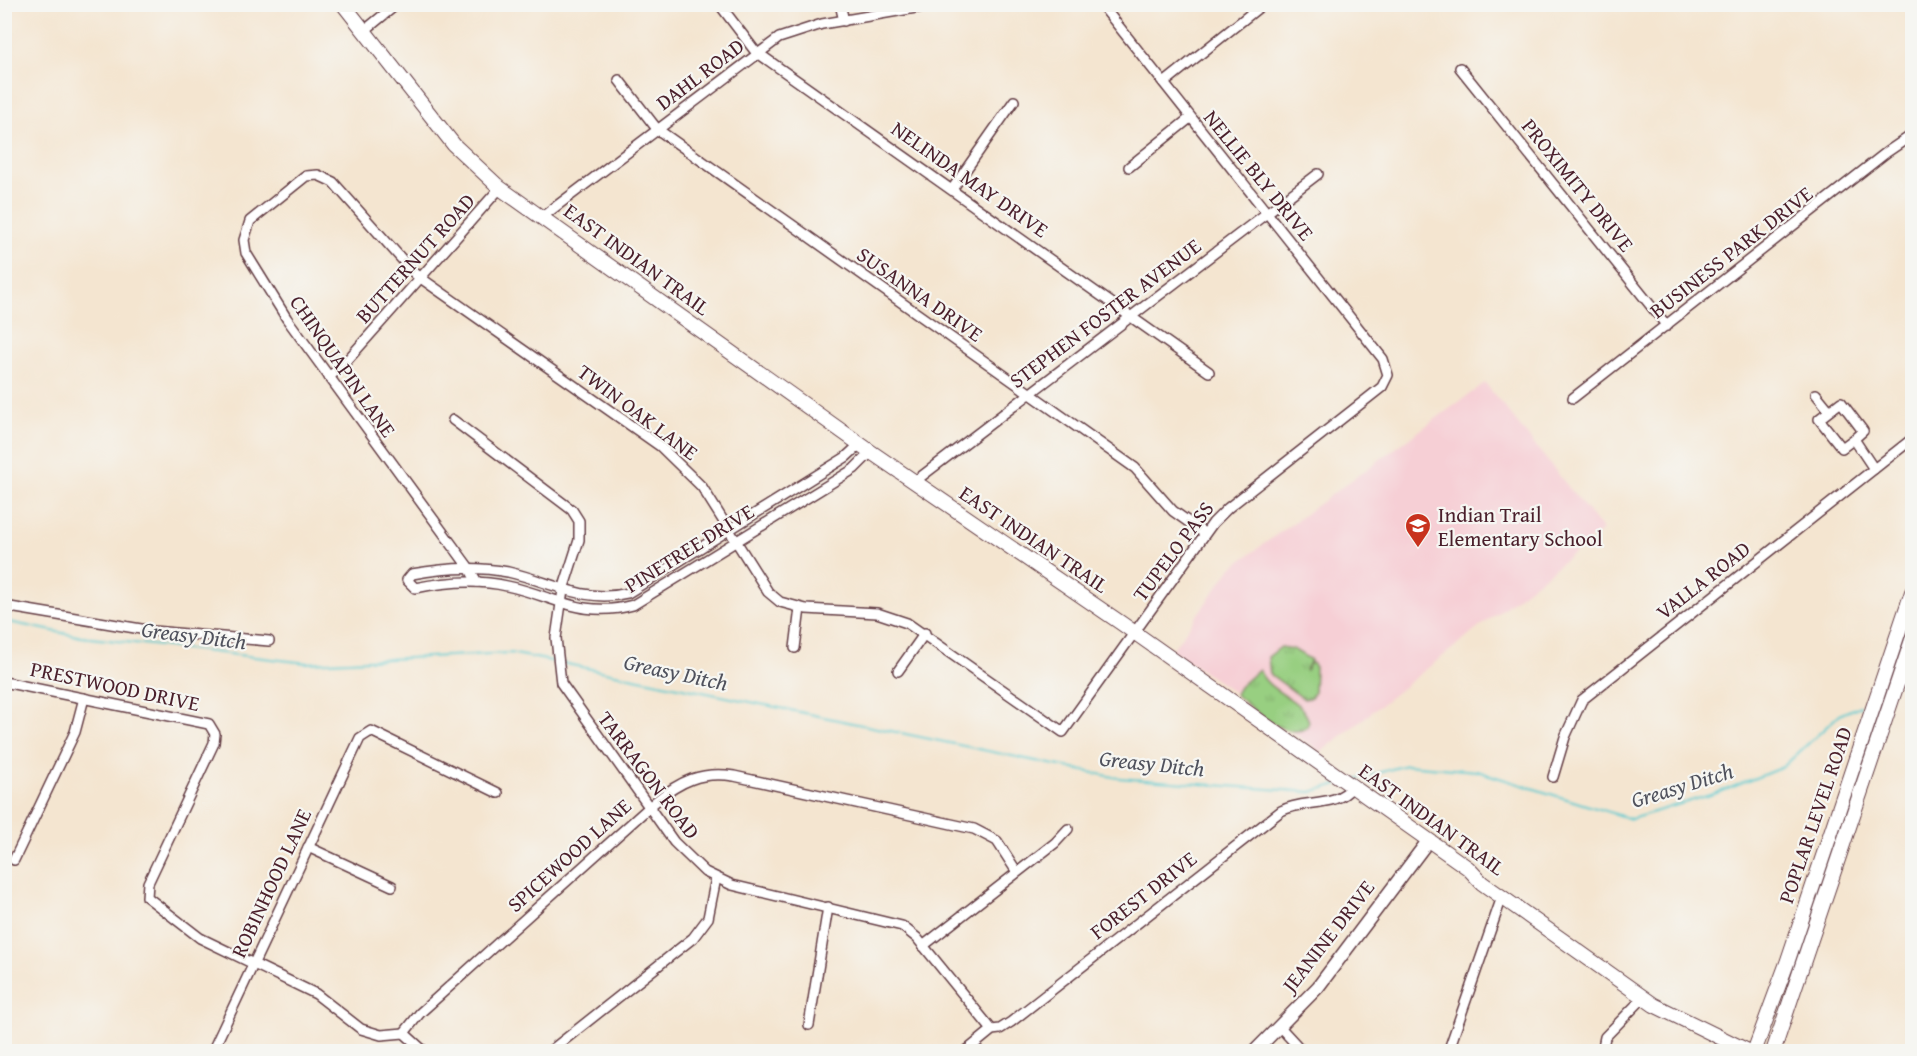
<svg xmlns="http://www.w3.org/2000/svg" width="1917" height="1056" font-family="'Gentium Book Plus',serif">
	<defs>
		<pattern id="grass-tufts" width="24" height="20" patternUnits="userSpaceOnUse" patternTransform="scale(1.5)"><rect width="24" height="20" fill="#98cf81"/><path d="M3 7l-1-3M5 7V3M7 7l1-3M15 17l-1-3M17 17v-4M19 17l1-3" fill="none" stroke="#84b170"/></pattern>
	</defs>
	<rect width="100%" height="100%" fill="#f6f6f2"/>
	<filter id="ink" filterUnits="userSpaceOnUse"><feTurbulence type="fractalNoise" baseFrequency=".0167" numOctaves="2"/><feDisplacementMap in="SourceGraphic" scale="12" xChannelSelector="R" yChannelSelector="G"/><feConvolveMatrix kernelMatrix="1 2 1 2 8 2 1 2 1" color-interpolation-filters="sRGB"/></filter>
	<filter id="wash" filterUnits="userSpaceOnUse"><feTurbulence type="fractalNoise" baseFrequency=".008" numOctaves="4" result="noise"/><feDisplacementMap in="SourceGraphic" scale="24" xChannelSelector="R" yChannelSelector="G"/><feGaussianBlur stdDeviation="1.35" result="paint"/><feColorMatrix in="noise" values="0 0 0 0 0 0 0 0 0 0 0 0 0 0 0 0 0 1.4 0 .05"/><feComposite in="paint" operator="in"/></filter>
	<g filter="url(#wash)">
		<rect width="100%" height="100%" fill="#f4e5d0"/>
		<polygon fill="#f6cfd5" points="1485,383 1603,530 1321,752 1172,650 1231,568"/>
		<g fill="url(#grass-tufts)" stroke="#717756" stroke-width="1.5">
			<polygon points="1281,647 1293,649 1311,660 1305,671 1311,662 1315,667 1314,693 1310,698 1304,699 1270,674 1268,657"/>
			<path d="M1259,669C1267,694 1303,697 1309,722L1306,728C1285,741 1252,708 1235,694L1239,687Z"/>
		</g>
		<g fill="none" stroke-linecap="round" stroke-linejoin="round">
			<g stroke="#5dcad0" stroke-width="2">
				<polyline points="4,621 82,637 307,663 510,653 556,662"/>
				<polyline points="562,663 1118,778 1311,792 1338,784"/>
				<polyline points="1907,686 1912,684"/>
				<polyline points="1353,780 1406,765 1477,771 1631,819 1720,792 1783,767 1839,715 1860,706"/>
			</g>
		</g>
	</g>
	<g filter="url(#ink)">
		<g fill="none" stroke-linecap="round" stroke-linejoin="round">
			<defs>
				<g id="minor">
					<polyline points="840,4 844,21"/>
					<polyline points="720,5 755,51 1209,372"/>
					<polyline points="364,31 397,4"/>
					<polyline points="1460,68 1667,326"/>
					<polyline points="619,80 657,129 1135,468 1173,511 1204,533"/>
					<polyline points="1164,83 1263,4"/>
					<polyline points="1129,167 1190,118"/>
					<polyline points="953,188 1014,101"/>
					<polyline points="542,217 779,38 822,24 939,4"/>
					<polyline points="329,377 343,365 500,188"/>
					<polyline points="1816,394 1829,410"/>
					<polyline points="1573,398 1887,152 1912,135"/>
					<polyline points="453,420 572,510 579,521 579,540 563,590 556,638 561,683 674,842 705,872 732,885 902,926 917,938 992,1030"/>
					<polyline points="1854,439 1863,431 1841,402 1819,419 1842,448 1854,439 1874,469"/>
					<path d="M860,444L846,457L628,593C584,604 550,581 508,572C476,566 444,568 412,574L407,580L415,588C445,582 476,579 507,586C554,596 583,619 633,605L854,469L871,452"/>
					<polyline points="914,482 1318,174"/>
					<polyline points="477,582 469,568 287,319 246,253 244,240 250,221 306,176 318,175 333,182 415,274 660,446 702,487 768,592 780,602 806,609 877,613 907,623 1063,732 1213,523 1228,508 1382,387 1388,375 1383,359 1101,4"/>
					<polyline points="4,606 153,631 269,641"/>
					<polyline points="795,648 800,608"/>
					<polyline points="898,671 925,633"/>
					<polyline points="4,682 209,724 215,734 214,743 148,883 147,897 200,938 316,994 361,1029 381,1035 404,1033 425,1052"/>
					<polyline points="1553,777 1565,737 1582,700 1912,439"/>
					<polyline points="308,847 392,886"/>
					<polyline points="14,860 75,732 84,698"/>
					<polyline points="923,946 1055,843 1068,829"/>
					<polyline points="809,1025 828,907"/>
					<polyline points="1280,1027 1303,1052"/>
					<path d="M404,1033L420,1013L655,802C680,781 701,771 734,776L974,829L997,841L1017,872"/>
					<polyline points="4,1049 6,1052"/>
					<polyline points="212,1052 360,738 371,731 498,793"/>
					<polyline points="549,1052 693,938 708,918 716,878"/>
					<path d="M965,1052L992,1030L1000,1029L1011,1022L1281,811C1303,799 1336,808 1352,787"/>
					<polyline points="1418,1052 1428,1052"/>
					<polyline points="1448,1052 1502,897"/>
					<polyline points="1602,1052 1605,1037 1643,998"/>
				</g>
				<polyline id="tertiary" points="1254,1052 1318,987 1428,841"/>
				<g id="secondary">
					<polyline points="343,4 454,145 500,188 871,452 1121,623 1468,868 1482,883 1654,1005 1750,1052"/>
					<polyline points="1754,1052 1787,963 1912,592"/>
					<polyline points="1773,1052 1912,640"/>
				</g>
			</defs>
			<use href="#minor" stroke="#643d44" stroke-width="12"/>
			<use href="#tertiary" stroke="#643d44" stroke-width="15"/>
			<use href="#secondary" stroke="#643d44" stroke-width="16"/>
			<use href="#minor" stroke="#fff" stroke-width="9"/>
			<use href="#tertiary" stroke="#fff" stroke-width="12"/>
			<use href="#secondary" stroke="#fff" stroke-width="14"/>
		</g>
	</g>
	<defs>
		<symbol id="school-pin" viewBox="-11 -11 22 30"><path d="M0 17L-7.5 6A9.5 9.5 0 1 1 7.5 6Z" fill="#c8321e" stroke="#f6f6f2"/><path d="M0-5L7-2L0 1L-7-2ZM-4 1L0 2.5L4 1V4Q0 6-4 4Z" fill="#fff"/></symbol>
	</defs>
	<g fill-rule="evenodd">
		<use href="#school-pin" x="1403" y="511" width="30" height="40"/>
	</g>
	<g text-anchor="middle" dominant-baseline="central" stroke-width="4.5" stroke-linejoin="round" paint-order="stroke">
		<g font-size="21" fill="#4a1f2b" stroke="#f6f6f2">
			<text transform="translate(700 74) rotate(-37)">DAHL ROAD</text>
			<text transform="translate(1259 175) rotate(51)">NELLIE BLY DRIVE</text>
			<text transform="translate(970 179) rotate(35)">NELINDA MAY DRIVE</text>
			<text transform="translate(1578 185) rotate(51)">PROXIMITY DRIVE</text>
			<text transform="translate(1731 252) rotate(-38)">BUSINESS PARK DRIVE</text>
			<text transform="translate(415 258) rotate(-48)">BUTTERNUT ROAD</text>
			<text transform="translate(637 259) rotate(36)">EAST INDIAN TRAIL</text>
			<text transform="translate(920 294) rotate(35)">SUSANNA DRIVE</text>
			<text transform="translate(1105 313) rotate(-37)">STEPHEN FOSTER AVENUE</text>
			<text transform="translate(343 366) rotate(55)">CHINQUAPIN LANE</text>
			<text transform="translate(638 412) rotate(37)">TWIN OAK LANE</text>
			<text transform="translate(1034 539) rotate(34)">EAST INDIAN TRAIL</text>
			<text transform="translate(689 548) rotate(-32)">PINETREE DRIVE</text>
			<text transform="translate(1173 551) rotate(-53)">TUPELO PASS</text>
			<text transform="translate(1703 580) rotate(-38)">VALLA ROAD</text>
			<text transform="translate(115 686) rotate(12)">PRESTWOOD DRIVE</text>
			<text transform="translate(649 775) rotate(53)">TARRAGON ROAD</text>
			<text transform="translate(1815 815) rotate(-71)">POPLAR LEVEL ROAD</text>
			<text transform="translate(1432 819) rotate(36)">EAST INDIAN TRAIL</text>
			<text transform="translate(569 855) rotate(-42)">SPICEWOOD LANE</text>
			<text transform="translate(271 883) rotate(-65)">ROBINHOOD LANE</text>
			<text transform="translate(1143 895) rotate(-38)">FOREST DRIVE</text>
			<text transform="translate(1328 936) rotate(-52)">JEANINE DRIVE</text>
		</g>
		<g font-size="21" fill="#4a1f2b" stroke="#f6f6f2" text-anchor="start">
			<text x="1438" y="514">Indian Trail<tspan x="1438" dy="24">Elementary School</tspan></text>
		</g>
		<g font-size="22" font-style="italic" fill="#50525d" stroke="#f6f6f2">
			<text transform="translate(194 635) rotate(7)">Greasy Ditch</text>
			<text transform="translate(676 672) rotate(12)">Greasy Ditch</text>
			<text transform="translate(1152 763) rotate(6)">Greasy Ditch</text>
			<text transform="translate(1682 785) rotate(-17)">Greasy Ditch</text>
		</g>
	</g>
	<rect width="1917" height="1056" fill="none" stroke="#f6f6f2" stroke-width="24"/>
</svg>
